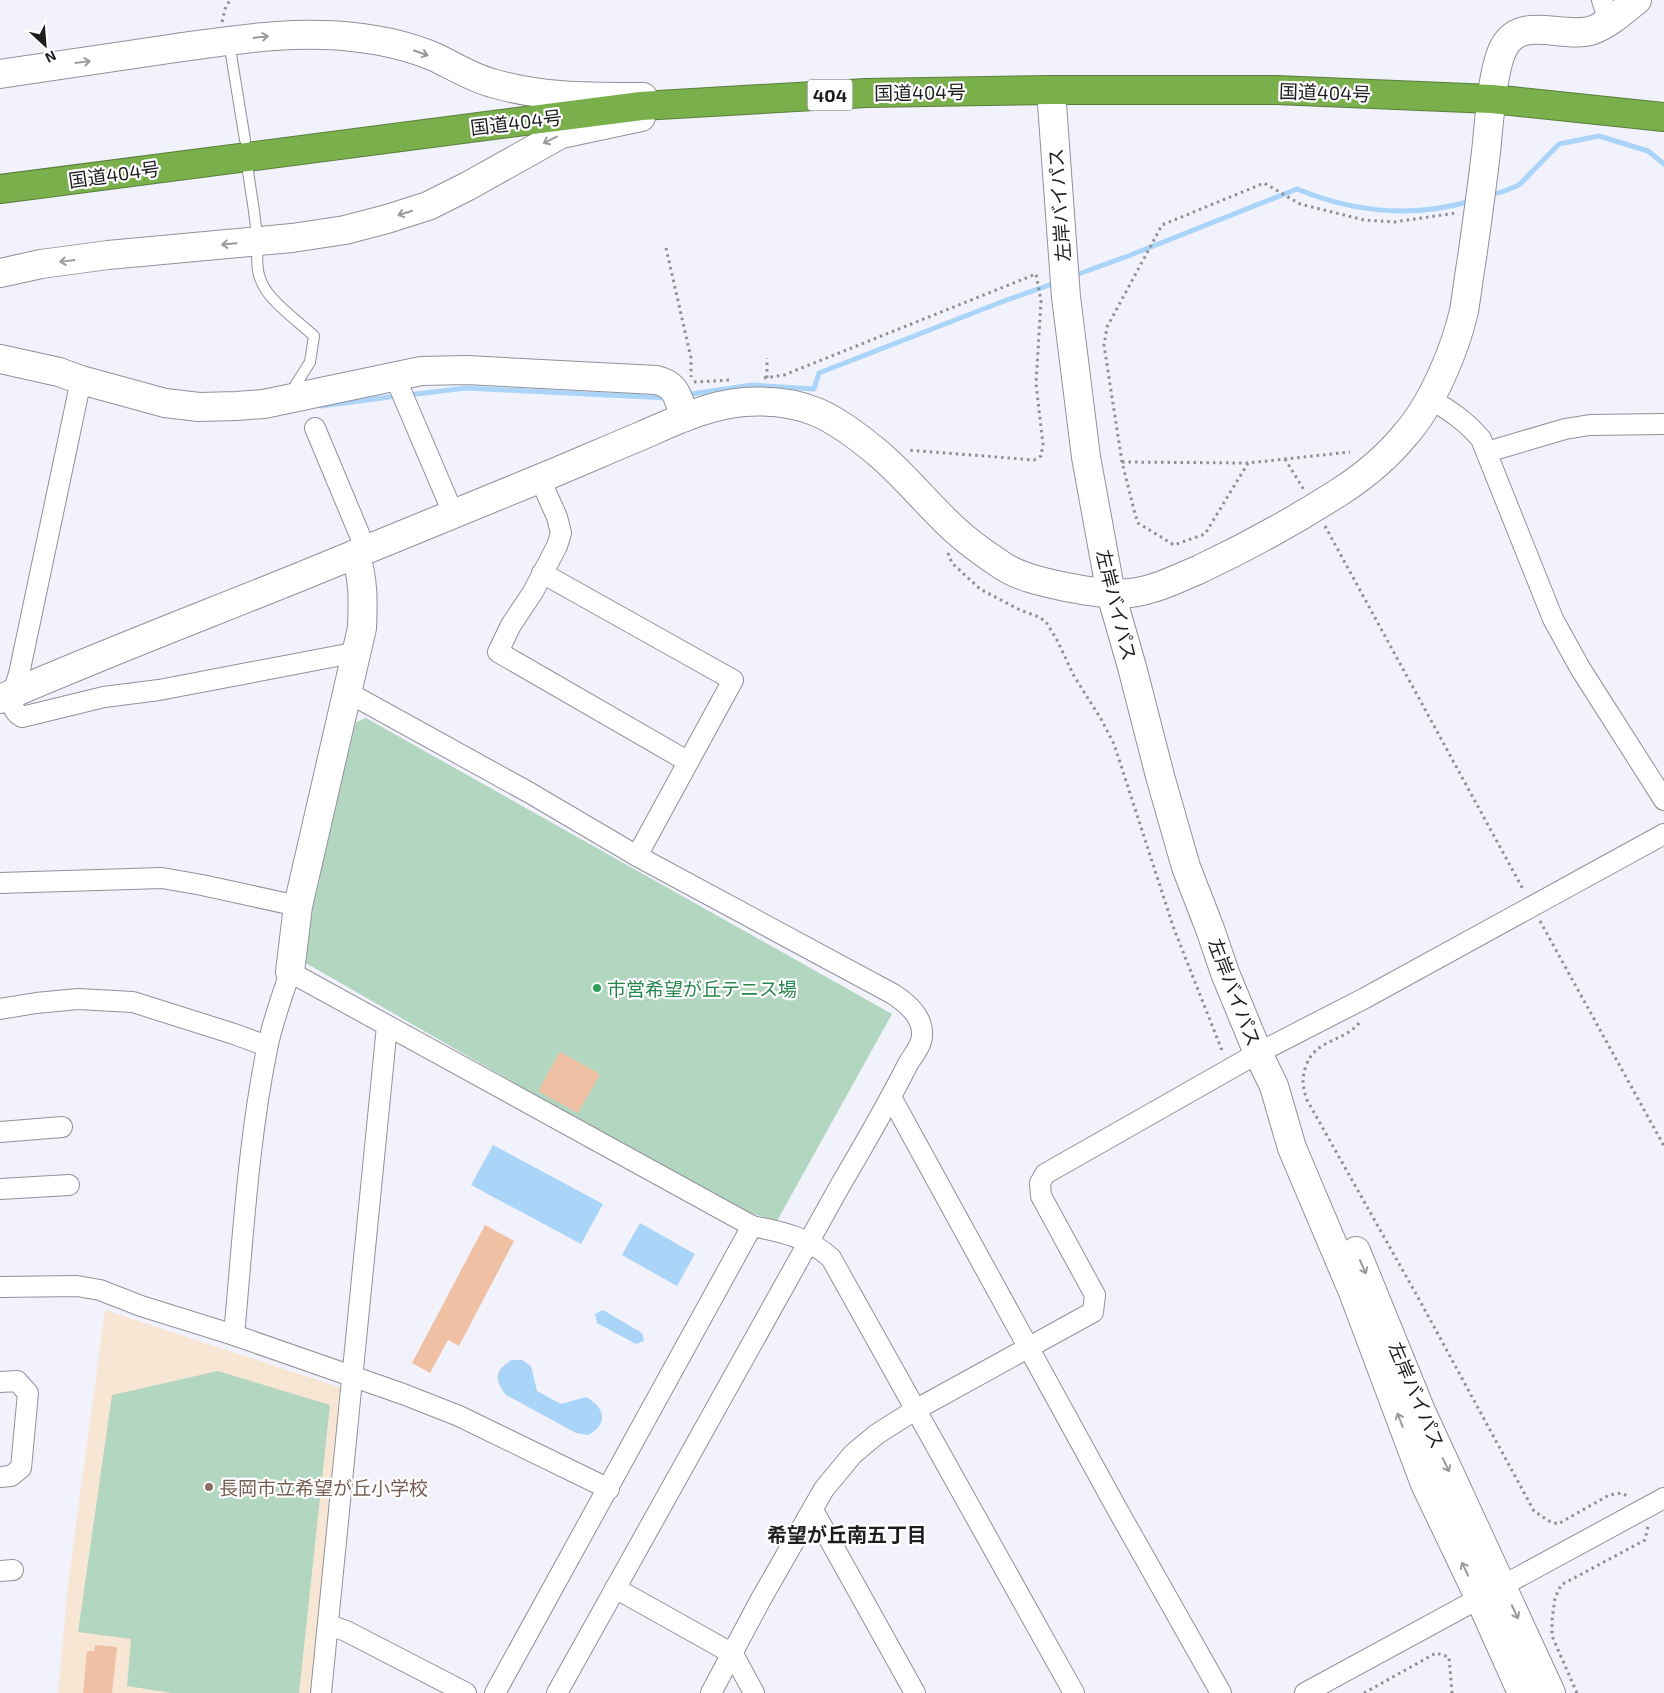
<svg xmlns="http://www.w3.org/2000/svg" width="1664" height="1693" font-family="'Exo 2','Noto Sans JP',sans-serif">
	<rect width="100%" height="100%" fill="#f2f2fc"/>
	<polygon fill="#f7e6d4" points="105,1310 348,1390 315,1693 58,1693 68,1584"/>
	<g fill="#b3d6c1">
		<polygon points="366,718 892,1014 777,1221 730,1207 304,962 297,950 356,722"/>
		<polygon points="218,1371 330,1405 299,1693 172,1693 127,1686 131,1639 78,1632 112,1395"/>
	</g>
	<g fill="#aad4f8">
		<polygon points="493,1145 603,1204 581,1244 471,1185"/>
		<polygon points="640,1223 695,1254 677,1286 622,1255"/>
		<polygon points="603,1310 642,1333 644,1341 636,1344 597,1323 595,1314"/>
		<path d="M512,1360H522L531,1366L537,1391L561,1404L586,1397C605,1407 609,1424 588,1435L576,1433L506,1395C494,1380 494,1370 512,1360Z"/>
	</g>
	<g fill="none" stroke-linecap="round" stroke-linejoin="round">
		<g stroke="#aad4f8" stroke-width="5">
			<polyline points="1489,196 1507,190 1519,185 1559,144 1599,136 1648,151 1664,164"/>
			<path d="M1073,276L1128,256L1297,189C1353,212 1413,218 1471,201"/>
			<polyline points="408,395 466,388 667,398"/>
			<polyline points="685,395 752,385 814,389 819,373 1004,301 1058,282"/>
			<polyline points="321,406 397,396"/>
		</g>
	</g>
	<g fill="#efc0a3">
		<polygon points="560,1052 600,1074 578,1113 538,1091"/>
		<polygon points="485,1225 514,1241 459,1346 448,1340 430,1373 412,1363"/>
		<polygon points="95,1645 117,1647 112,1693 83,1693 87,1651 94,1651"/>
	</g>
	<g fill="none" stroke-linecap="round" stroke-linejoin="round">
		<defs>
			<g id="lane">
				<polyline points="229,42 245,140"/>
				<path d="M248,171C251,194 256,217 257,241C258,261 254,274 268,293C280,309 299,322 314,336L310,362L290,394"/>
			</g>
			<g id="street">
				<polyline points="1602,0 1609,22"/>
				<polyline points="395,377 453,513"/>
				<path d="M81,380L19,674C15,687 5,708 22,717L104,697L159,690L358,652"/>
				<path d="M1429,398C1449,410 1466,421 1481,439L1553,619L1580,668L1664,800"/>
				<polyline points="315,428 366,550"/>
				<polyline points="1487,452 1565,429 1590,425 1664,424"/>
				<polyline points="540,479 557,517 561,533 557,546 533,592 511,625 498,652 687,761"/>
				<polyline points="542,573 733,680 637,856"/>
				<path d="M347,692L530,793L637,856L893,994C907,1003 923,1017 922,1035C922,1046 913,1055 908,1064C887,1105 864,1145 841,1184C745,1353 651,1523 557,1693"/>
				<polyline points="0,883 162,878 202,885 298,906"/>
				<polyline points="0,1009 36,1003 78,999 133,1002 234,1034 267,1046"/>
				<polyline points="891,1097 1116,1507 1221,1693"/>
				<polyline points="0,1132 62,1127"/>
				<polyline points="0,1189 69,1185"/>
				<polyline points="0,1287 77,1286 100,1290 141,1306 234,1335 403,1394 459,1416 609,1489"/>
				<path d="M234,1335C243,1239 248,1143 267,1049C272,1023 282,997 290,972L752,1226C782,1232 808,1237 831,1258L1074,1693"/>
				<polyline points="0,1382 17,1381 28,1393 21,1468 11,1476 0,1477"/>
				<polyline points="813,1510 915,1693"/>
				<polyline points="0,1571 13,1570"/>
				<polyline points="615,1588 733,1654 754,1693"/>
				<polyline points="329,1625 346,1631 466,1693"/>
				<polyline points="321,1693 387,1026"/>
				<polyline points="495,1693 752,1226"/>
				<polyline points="711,1693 761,1599 824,1489 853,1454 877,1434 915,1410 1093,1312 1095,1295 1041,1196 1040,1183 1045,1174 1258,1053 1365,998 1664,834"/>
				<polyline points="1305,1693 1664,1498"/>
			</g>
			<g id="secondary">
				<path d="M0,74C59,65 117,57 176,48C235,40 294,30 353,37C381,40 412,47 437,58C455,67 473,78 492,83C542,98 592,97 643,97"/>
				<polyline points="1051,90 1066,297 1086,457 1111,594 1132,667 1160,776 1186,867 1210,929 1225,973 1258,1053 1274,1086 1292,1148 1353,1292 1425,1484 1479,1597 1522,1693"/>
				<polyline points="0,273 41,264 108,255 292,238 345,230 387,219 428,206 468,186 561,134 641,117"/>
				<path d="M0,359L59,372L81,380L165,403L199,407L236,406L264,404L421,371L467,370L656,380C677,384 678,399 685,417"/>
				<path d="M0,699C98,656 198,618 297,578C376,546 455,513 534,481C571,466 607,450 643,435C675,421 708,405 744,402C804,398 834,416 879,454C906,477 928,505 954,529C967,541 982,552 997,562C1017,577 1042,582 1066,587C1087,591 1109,595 1130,593C1155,590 1177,579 1200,569C1249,546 1296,520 1341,491C1364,476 1387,457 1405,435C1432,405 1455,350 1464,311C1467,293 1469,275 1472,258C1477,222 1482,187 1486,152C1489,125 1492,69 1504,47C1522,14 1564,40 1593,30C1609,24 1623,11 1637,0"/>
				<path d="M290,972L298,906L362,628C363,603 364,579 355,554"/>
				<polyline points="1356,1251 1421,1411 1551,1693"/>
			</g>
			<polyline id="highway" points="0,189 641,106 866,93 1051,90 1276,90 1492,99 1664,117"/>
		</defs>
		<use href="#lane" stroke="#91919a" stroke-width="12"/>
		<use href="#street" stroke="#91919a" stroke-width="22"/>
		<use href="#secondary" stroke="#91919a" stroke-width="30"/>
		<use href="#highway" stroke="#5a7d3c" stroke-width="30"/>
		<g stroke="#8e8e95" stroke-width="3" stroke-dasharray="2.5 4" stroke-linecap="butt">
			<polyline points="222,22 225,9 230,0"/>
			<polyline points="666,248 691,358 691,377"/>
			<polyline points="764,378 784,375 1036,274 1041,301 1036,384 1043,444 1041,456 1034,460 908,450"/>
			<polyline points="767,378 767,358"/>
			<polyline points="694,382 730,380"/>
			<polyline points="1285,459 1304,490"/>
			<polyline points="1122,462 1248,463 1350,452"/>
			<polyline points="1248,463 1205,534 1174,545 1138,523 1135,514 1122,462 1104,345 1107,327 1162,225 1264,183 1300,204 1364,220 1394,222 1456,213"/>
			<polyline points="1325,526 1524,891"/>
			<polyline points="948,553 952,563 980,589 1020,610 1039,617 1046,622 1057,640 1074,676 1101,719 1114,744 1174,929 1223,1053"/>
			<polyline points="1540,921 1664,1146"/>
			<path d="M1359,1023C1344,1042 1315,1039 1306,1066C1301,1079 1303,1088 1307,1100L1420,1301L1534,1511L1549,1521L1558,1524L1609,1495L1621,1493L1630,1497"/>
			<polyline points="1364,1693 1436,1653 1449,1657 1452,1693"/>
			<polyline points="1577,1693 1552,1636 1552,1620 1555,1598 1561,1585 1645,1540 1648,1526"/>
		</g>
		<use href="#lane" stroke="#fff" stroke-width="10"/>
		<use href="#street" stroke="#fff" stroke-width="20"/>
		<use href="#secondary" stroke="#fff" stroke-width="28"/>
		<use href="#highway" stroke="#7ab04b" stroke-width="28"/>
	</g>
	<defs><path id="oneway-shaft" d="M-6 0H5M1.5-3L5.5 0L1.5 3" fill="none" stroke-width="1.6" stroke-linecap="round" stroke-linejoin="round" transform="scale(1.25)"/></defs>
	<g stroke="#9a9a9b">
		<use href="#oneway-shaft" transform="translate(261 37) rotate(-7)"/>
		<use href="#oneway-shaft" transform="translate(421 53) rotate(19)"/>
		<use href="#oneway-shaft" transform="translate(83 62) rotate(-8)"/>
		<use href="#oneway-shaft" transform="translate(550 140) rotate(153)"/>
		<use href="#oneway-shaft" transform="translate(405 213) rotate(162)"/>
		<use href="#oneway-shaft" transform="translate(229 244) rotate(175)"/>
		<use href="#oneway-shaft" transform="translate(67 261) rotate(172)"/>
		<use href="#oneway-shaft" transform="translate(1363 1267) rotate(66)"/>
		<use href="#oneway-shaft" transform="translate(1400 1420) rotate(-111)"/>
		<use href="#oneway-shaft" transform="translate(1446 1465) rotate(65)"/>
		<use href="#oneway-shaft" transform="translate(1465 1569) rotate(-116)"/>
		<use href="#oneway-shaft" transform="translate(1515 1612) rotate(65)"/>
	</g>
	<circle fill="#2e9e5b" stroke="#fff" stroke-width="2" cx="597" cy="988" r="5"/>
	<circle fill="#8d6e63" stroke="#fff" stroke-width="2" cx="209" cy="1487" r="5"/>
	<g text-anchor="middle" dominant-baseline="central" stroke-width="4.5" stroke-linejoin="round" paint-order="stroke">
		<rect fill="#fff" stroke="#626264" stroke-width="1" x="807.5" y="79.5" width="45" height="31" rx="4"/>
		<g font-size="18" font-weight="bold" fill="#1e1e21">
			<text x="830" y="95">404</text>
		</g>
		<g font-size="19" fill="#1e1e21" stroke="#fff">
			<text transform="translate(920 92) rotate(-1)">国道404号</text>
			<text transform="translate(1325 92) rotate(2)">国道404号</text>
			<text transform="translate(516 122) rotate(-7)">国道404号</text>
			<text transform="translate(114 174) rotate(-8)">国道404号</text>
			<text transform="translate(1059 205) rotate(-94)">左岸バイパス</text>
			<text transform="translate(1117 605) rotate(76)">左岸バイパス</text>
			<text transform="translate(1235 992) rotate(69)">左岸バイパス</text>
			<text transform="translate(1417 1395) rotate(67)">左岸バイパス</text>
		</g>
		<g font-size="19" fill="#27864d" stroke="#fff" text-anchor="start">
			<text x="607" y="988">市営希望が丘テニス場</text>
		</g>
		<g font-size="19" fill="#785e54" stroke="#fff" text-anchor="start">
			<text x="219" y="1487">長岡市立希望が丘小学校</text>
		</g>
		<g font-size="20" font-weight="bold" fill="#1e1e21" stroke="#fff">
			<text x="847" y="1534">希望が丘南五丁目</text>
		</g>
	</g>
	<g transform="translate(45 45) rotate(154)" stroke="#ffffff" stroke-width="4" paint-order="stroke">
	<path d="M0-4L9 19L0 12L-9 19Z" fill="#1e1e21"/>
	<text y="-8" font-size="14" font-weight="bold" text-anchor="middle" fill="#1e1e21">N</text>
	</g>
</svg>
